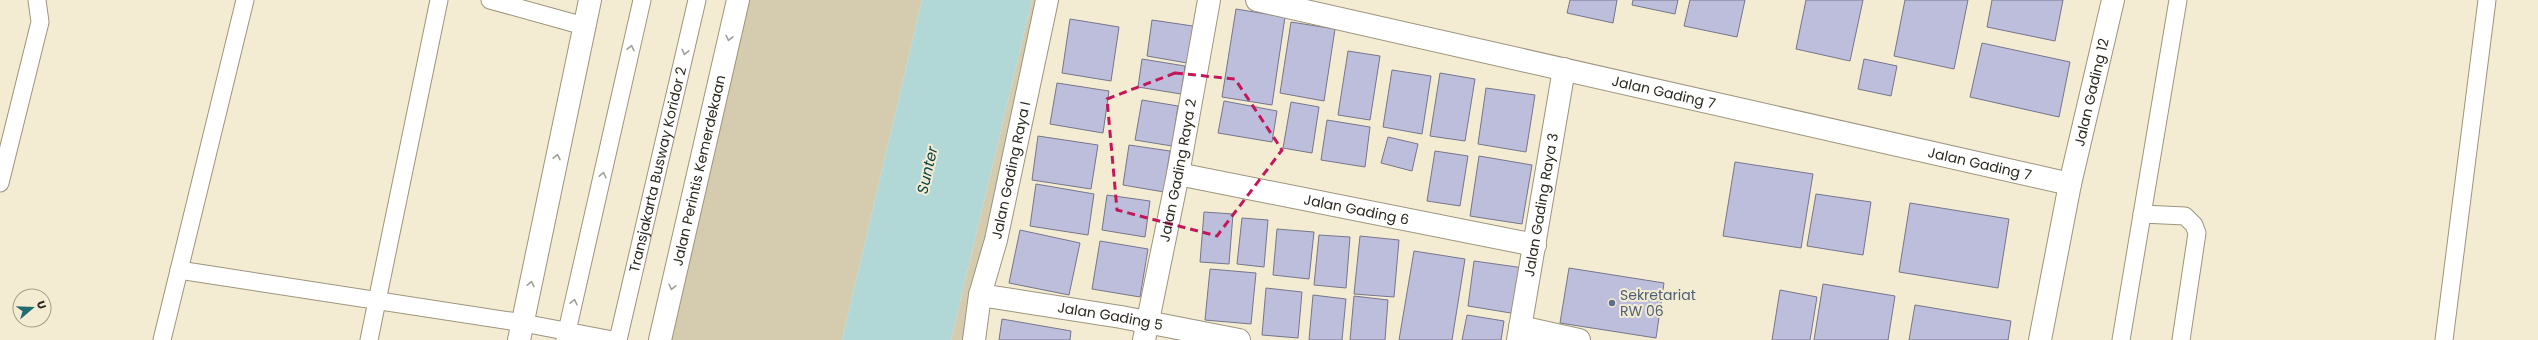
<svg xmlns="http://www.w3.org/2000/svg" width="2538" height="340" font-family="Poppins,sans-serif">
	<rect width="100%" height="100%" fill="#f4ecd2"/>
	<g fill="#d5ccaf">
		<polygon points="746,0 922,0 842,340 670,340"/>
		<polygon points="1032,0 1046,0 971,340 951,340"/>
	</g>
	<polygon fill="#b1d8d7" points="922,0 1032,0 951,340 842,340"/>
	<g fill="#bdbedb" stroke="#75758c">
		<polygon points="1570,0 1617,0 1613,23 1567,13"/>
		<polygon points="1633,0 1678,0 1675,14 1632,5"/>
		<polygon points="1690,0 1745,0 1737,37 1684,26"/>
		<polygon points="1806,0 1863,0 1850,61 1796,49"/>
		<polygon points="1905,0 1968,0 1954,69 1894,56"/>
		<polygon points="1992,0 2063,0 2055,41 1987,27"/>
		<polygon points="1236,9 1285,17 1272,105 1222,97"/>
		<polygon points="1070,19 1119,27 1111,81 1062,73"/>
		<polygon points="1152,20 1193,26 1187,63 1147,56"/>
		<polygon points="1291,22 1335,29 1324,101 1280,93"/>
		<polygon points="1982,43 2070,62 2059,117 1970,97"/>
		<polygon points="1348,51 1380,56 1370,120 1338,115"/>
		<polygon points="1142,59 1185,66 1181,94 1138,87"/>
		<polygon points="1864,59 1897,66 1891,96 1858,89"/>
		<polygon points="1392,70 1431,76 1422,134 1383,127"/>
		<polygon points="1440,73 1475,79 1465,141 1430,136"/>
		<polygon points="1057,83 1109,91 1103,133 1050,124"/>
		<polygon points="1486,88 1535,95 1526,152 1478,144"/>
		<polygon points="1142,100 1178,106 1172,146 1135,140"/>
		<polygon points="1224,101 1277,111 1272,142 1218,133"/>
		<polygon points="1291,102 1319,107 1312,153 1283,148"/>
		<polygon points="1327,120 1370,127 1365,167 1321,160"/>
		<polygon points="1038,136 1098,145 1091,189 1032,180"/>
		<polygon points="1388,137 1418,144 1412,171 1381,163"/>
		<polygon points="1129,145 1170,151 1164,192 1123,185"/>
		<polygon points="1435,151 1468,156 1460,206 1427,201"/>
		<polygon points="1479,156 1532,165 1522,224 1470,216"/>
		<polygon points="1735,162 1813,174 1801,248 1723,236"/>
		<polygon points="1036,184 1094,194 1088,235 1030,226"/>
		<polygon points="1816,194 1871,202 1863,255 1807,246"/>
		<polygon points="1107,195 1150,201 1145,237 1102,230"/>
		<polygon points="1910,203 2009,219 1998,288 1899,272"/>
		<polygon points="1204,212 1233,214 1229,264 1200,262"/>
		<polygon points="1242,218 1268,220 1264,267 1237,264"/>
		<polygon points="1277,229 1314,232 1309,279 1273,275"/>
		<polygon points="1020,230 1080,243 1069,295 1009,283"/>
		<polygon points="1319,235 1350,237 1346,288 1314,285"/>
		<polygon points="1360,236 1399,240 1394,297 1354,294"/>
		<polygon points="1100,241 1148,249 1140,297 1092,289"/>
		<polygon points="1414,251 1465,259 1452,340 1399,340"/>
		<polygon points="1474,261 1524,268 1517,314 1468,306"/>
		<polygon points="1569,268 1664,283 1656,338 1560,323"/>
		<polygon points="1210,269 1256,273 1251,324 1205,320"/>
		<polygon points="1823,284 1895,296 1888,340 1814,340"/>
		<polygon points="1266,288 1302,292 1298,338 1262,335"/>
		<polygon points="1780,290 1817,297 1810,340 1772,340"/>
		<polygon points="1313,295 1346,299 1342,340 1309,340"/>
		<polygon points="1354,296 1388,300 1385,340 1350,340"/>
		<polygon points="1915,305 2011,321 2008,340 1909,340"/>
		<polygon points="1467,315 1504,321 1501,340 1462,340"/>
		<polygon points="1002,319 1071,331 1070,340 999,340"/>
	</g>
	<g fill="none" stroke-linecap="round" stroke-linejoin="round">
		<defs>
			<g id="lane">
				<polyline points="490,0 584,26"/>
				<polyline points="0,183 40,22 37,0"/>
				<polyline points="2142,214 2185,216 2194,225 2197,233 2181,340"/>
				<polyline points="179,270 523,323 613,340"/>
				<polyline points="162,340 245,0"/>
				<polyline points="369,340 439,0"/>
				<polyline points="565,340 642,0"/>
				<path id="s1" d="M618,340L697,0"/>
				<polyline points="2121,340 2178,0"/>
				<polyline points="2444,340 2487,0"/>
			</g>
			<g id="street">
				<path id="s2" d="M1257,0L2070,184"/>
				<path id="s3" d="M1178,174L1535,245"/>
				<path id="s4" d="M980,295L1121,317L1239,340"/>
				<polyline points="1520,327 1579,340"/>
				<path id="s5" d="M974,340L980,295L996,240L1047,0"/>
				<path id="s6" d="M1144,340L1178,174L1209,0"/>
				<path id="s7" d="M1518,340L1564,69"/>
				<path id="s8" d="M2040,340L2070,184L2113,0"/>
			</g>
			<g id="highway">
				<polyline points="519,340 590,0"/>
				<path id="s9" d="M660,340L738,0"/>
			</g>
		</defs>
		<use href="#lane" stroke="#9c947c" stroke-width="19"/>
		<use href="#street" stroke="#9c947c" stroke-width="24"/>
		<use href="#highway" stroke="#9c947c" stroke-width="24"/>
		<use href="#lane" stroke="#fff" stroke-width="17"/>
		<use href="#street" stroke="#fff" stroke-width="22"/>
		<use href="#highway" stroke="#fff" stroke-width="22"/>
	</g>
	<defs><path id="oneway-chevron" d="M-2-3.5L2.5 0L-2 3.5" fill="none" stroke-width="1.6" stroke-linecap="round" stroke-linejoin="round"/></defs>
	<g stroke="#a09f9a">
		<use href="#oneway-chevron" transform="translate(729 38) rotate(103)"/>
		<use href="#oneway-chevron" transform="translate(631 48) rotate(-77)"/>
		<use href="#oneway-chevron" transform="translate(685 52) rotate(103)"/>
		<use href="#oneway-chevron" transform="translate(557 157) rotate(-78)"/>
		<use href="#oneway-chevron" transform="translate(603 175) rotate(-77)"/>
		<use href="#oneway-chevron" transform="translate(531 284) rotate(-78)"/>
		<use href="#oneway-chevron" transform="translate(672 287) rotate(103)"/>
		<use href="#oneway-chevron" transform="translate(574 302) rotate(-77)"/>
	</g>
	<path fill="none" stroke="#c2185b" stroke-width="3" stroke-dasharray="8 5" stroke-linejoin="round" d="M1175,73L1235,79L1282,150L1217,236L1117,210L1107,99Z"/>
	<circle fill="#5c6f8a" stroke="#f4ecd2" stroke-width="1.5" cx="1612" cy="303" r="4"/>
	<g text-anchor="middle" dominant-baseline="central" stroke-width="4" stroke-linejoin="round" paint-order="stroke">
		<g font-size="14" fill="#2c291f" stroke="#f4ecd2">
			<text stroke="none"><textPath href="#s2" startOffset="417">Jalan Gading 7</textPath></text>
			<text stroke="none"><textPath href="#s8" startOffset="253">Jalan Gading 12</textPath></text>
			<text stroke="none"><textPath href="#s2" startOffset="741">Jalan Gading 7</textPath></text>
			<text stroke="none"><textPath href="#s1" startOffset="175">Transjakarta Busway Koridor 2</textPath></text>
			<text stroke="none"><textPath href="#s9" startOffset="174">Jalan Perintis Kemerdekaan</textPath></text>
			<text stroke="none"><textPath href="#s5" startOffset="174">Jalan Gading Raya I</textPath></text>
			<text stroke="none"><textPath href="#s6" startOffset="173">Jalan Gading Raya 2</textPath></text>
			<text stroke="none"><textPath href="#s7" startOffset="137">Jalan Gading Raya 3</textPath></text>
			<text stroke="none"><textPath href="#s3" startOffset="182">Jalan Gading 6</textPath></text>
			<text stroke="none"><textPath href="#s4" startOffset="132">Jalan Gading 5</textPath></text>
		</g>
		<g font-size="14" fill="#4e5e75" stroke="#f4ecd2" text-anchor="start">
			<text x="1620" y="295">Sekretariat<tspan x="1620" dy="16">RW 06</tspan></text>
		</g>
		<g font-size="15" font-style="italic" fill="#074344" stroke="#f4ecd2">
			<text transform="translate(927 170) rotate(-77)">Sunter</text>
		</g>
	</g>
	<g transform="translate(32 308) rotate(71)"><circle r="19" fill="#f4ecd2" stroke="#a49e8a"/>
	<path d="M0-3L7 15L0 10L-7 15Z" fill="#206c70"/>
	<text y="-6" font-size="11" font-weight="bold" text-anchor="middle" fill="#2c291f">U</text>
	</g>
</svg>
